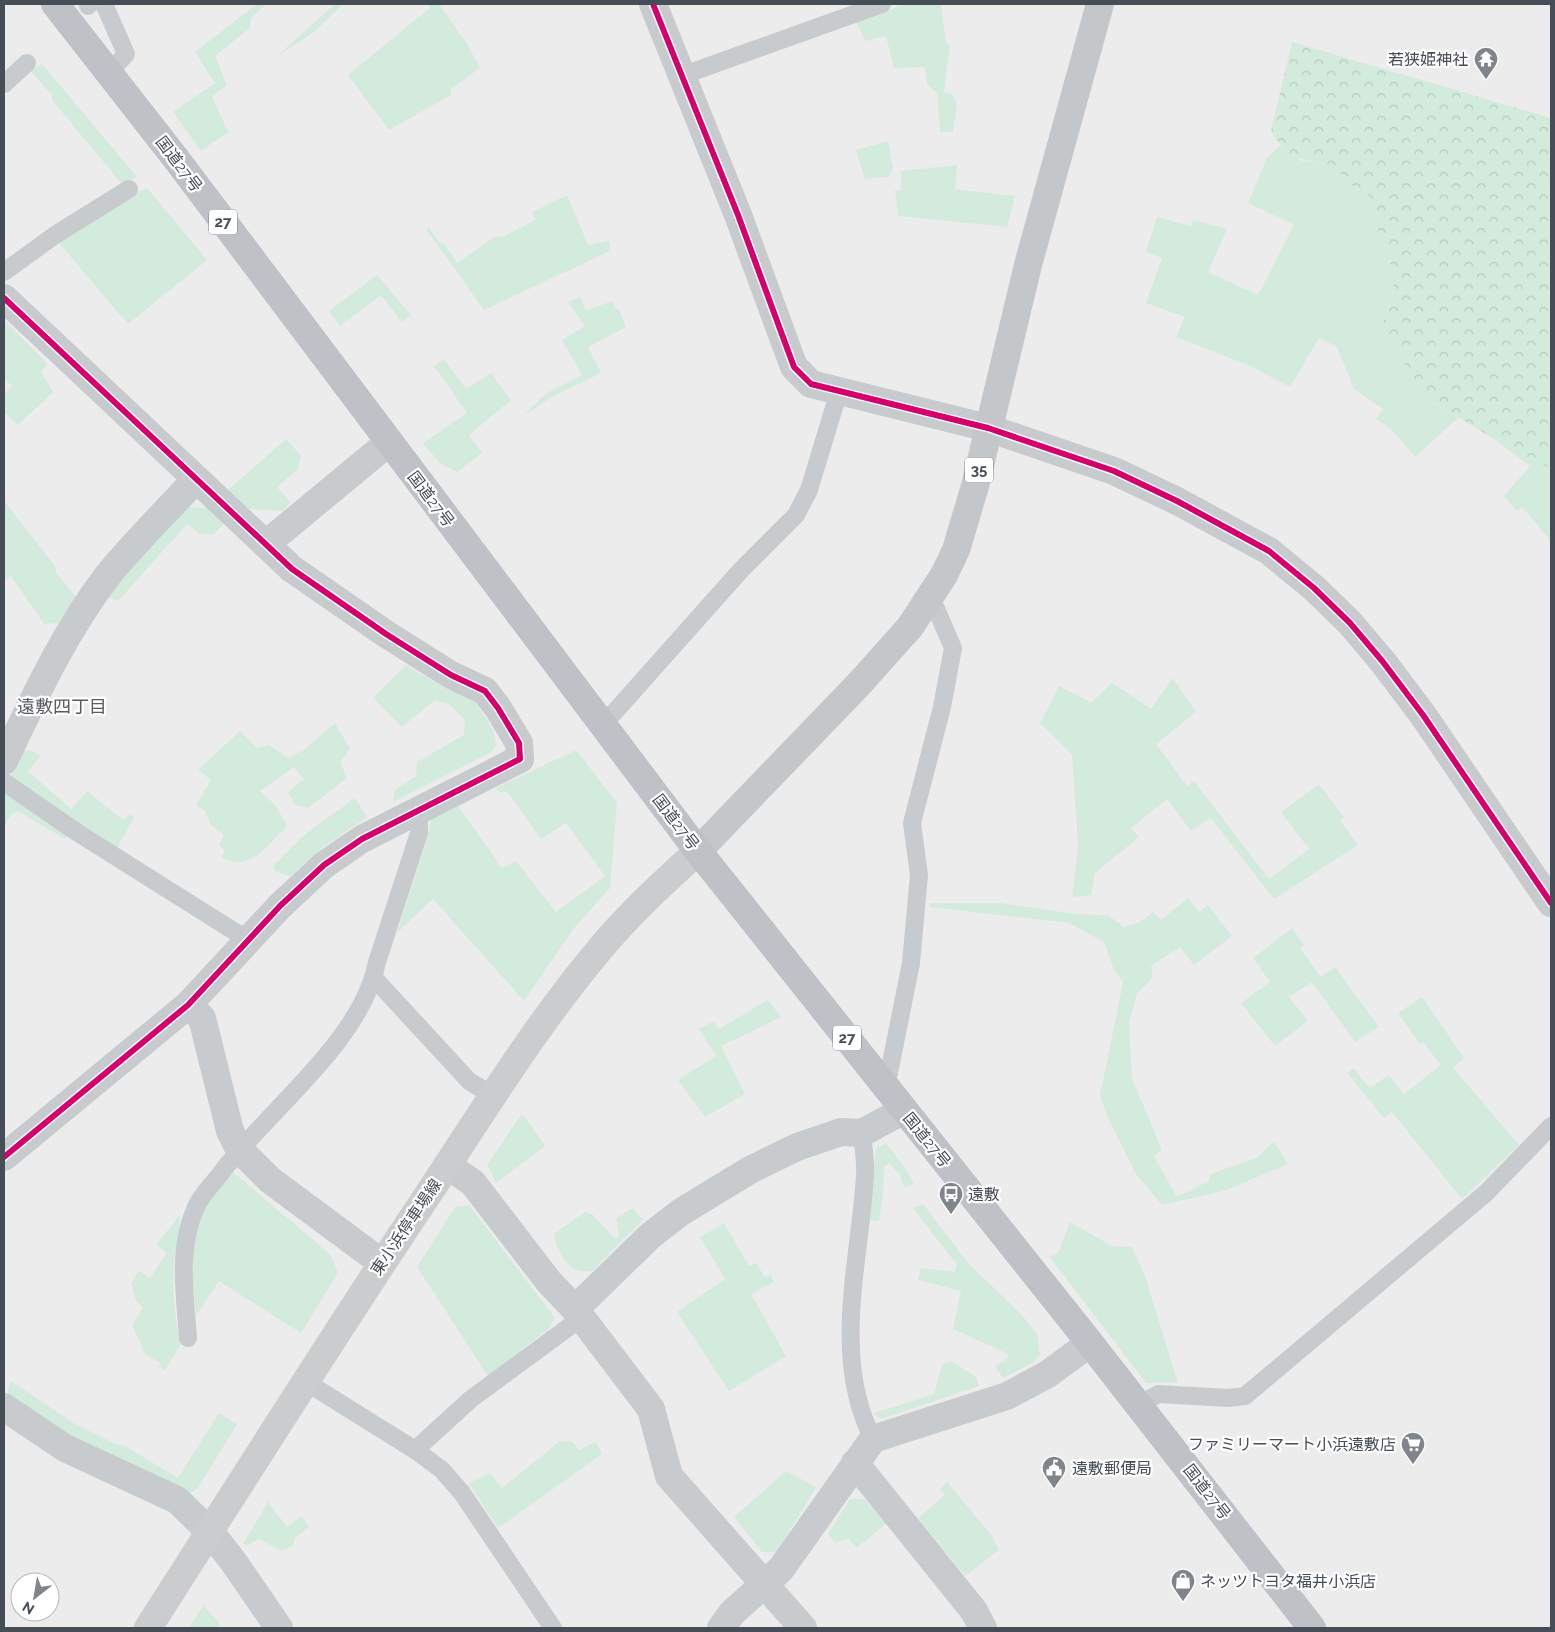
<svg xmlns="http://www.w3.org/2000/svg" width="1555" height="1632" font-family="Raleway,'Noto Sans JP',sans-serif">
	<defs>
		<pattern id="forest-crowns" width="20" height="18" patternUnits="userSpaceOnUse" patternTransform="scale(1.25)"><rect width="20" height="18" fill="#d2ebdd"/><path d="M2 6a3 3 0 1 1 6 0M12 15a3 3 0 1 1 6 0" fill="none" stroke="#b6cbc0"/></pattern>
	</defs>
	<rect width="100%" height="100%" fill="#edecec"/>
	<g fill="#d2ebdd">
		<polygon points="257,4 266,4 251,18 250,28 215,56 227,85 212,96 228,132 201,151 173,112 215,83 195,52"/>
		<polygon points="335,4 343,4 314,32 276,57"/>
		<polygon points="428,4 439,4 467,44 480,68 451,89 451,95 389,130 348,75 430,8"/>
		<polygon points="907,4 941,4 946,43 950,45 944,92 952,94 957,105 953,132 940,132 937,93 927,84 925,67 894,68 886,36 865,41 856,21"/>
		<polygon points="42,64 137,177 122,184 52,100 52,95 31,71"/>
		<polygon points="888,141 893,168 889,177 865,179 856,150"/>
		<polygon points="1280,146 1302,161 1333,165 1347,182 1375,200 1378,231 1396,279 1382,326 1423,396 1458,418 1415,457 1392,430 1376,419 1383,409 1354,389 1337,347 1319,338 1290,387 1248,365 1176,337 1185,317 1146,303 1162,258 1146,252 1157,217 1191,226 1193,220 1227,229 1208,272 1258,295 1294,225 1248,203 1267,158"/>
		<polygon points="957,165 955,189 1015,196 1007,227 898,216 895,190 901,190 901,171"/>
		<polygon points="147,188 207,260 128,324 58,242 134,194"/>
		<polygon points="567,195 588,245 610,241 610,251 484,310 426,229 429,228 440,244 444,243 457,263 496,236 503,237 535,220 532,212"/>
		<polygon points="377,275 411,315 402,322 381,295 340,326 329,311"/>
		<polygon points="580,297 586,311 612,301 615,308 619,310 626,327 588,347 601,373 552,397 523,416 547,393 582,375 562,340 585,326 568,302"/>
		<polygon points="4,320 43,359 47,365 41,372 53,392 18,425 4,412 4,394 12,386 4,378"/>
		<polygon points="444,359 466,389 491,373 511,400 469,435 482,453 457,472 440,463 423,443 467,413 434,366"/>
		<polygon points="286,439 301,456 298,469 277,487 291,503 282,511 247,509 227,491"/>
		<polygon points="1494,439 1551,469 1551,541 1522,507 1517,511 1504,496 1530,466"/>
		<polygon points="4,501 55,566 56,573 77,598 61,623 44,624 11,576 4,581"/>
		<polygon points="186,507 207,508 225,523 213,535 200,534 187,524 118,601 109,597 119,583"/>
		<polygon points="406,665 448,690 468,695 477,704 494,732 496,745 490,753 393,802 395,790 416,776 417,762 464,735 465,719 450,705 435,700 402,727 373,698"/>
		<polygon points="1173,678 1196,712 1156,744 1187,786 1194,781 1269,879 1309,849 1281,812 1319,784 1344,817 1340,820 1358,845 1274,899 1211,818 1191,831 1167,799 1131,828 1139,837 1095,873 1091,895 1072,897 1078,846 1072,755 1040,723 1059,686 1091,703 1112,683 1151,709"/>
		<path d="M335,723L350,749L340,762L347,778L308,808L295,805L288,792L304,779L294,767L260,791L276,806L287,826C269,844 249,874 221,857L225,850L219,846L224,835L211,825L205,811L196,805L211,780L198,770L240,731L257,748L269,745L288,758L305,749Z"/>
		<polygon points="23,750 30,750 41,756 28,771 71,809 87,791 123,820 130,813 134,818 115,851 11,779 11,774"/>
		<polygon points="576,750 617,803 610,888 574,928 524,1001 433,899 397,933 427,840 431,819 458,806 502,868 516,861 556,912 605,876 566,823 541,839 507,791 499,793 496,788"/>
		<polygon points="4,792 69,832 65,839 18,811 12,814 4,825"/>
		<polygon points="355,798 367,817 322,848 290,876 275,871 273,866 308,832"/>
		<polygon points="1188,898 1199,912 1208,905 1232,936 1194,965 1180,947 1151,966 1153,977 1137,994 1129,1022 1132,1078 1162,1150 1154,1156 1177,1197 1209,1181 1211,1174 1258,1157 1274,1141 1288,1164 1227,1190 1162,1205 1135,1173 1108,1118 1100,1096 1123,982 1114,970 1104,942 1069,923 930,907 930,903 1001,903 1075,914 1108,915 1124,927 1140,922 1153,912 1161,920"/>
		<polygon points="1292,928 1304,945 1300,948 1321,977 1335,967 1379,1027 1355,1042 1312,982 1289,997 1308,1021 1275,1046 1241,1003 1270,982 1253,958"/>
		<polygon points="1422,997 1464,1058 1453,1068 1519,1145 1462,1199 1392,1112 1384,1118 1347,1073 1353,1068 1370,1088 1389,1075 1404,1094 1441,1065 1423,1042 1420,1044 1398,1013"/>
		<polygon points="768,1000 781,1017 721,1046 745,1094 705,1117 678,1080 716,1056 699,1029 714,1021 719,1029"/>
		<polygon points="521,1115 526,1118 545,1146 496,1183 487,1165"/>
		<polygon points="886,1143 903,1165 914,1183 905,1188 899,1174 889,1163 884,1167 883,1195 879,1221 869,1220 876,1148"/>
		<path d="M233,1172L331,1255L338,1273L301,1333L219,1281L196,1316C193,1279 188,1244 205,1209C211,1196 224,1184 233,1172Z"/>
		<polygon points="923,1204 968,1263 1021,1314 1037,1334 1040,1355 1034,1362 1003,1378 995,1366 1007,1359 1008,1354 953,1329 961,1291 918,1280 921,1268 954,1272 957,1265 913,1208"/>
		<polygon points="469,1205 555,1318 549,1328 488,1376 417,1267 455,1207"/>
		<path d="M633,1208L643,1220L592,1271C588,1271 582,1272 579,1271C565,1267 556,1247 554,1234L585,1212L592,1214L615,1239L619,1236L616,1218Z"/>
		<path d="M179,1216C184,1229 176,1249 174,1262C172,1285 175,1323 181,1344L165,1370L159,1366L160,1363L145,1354L132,1325L143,1307L136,1301L131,1283L139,1271L150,1278L167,1253L156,1245Z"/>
		<polygon points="1070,1222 1112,1246 1132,1247 1145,1276 1178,1383 1146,1383 1050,1257 1058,1253"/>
		<polygon points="724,1223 749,1266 756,1263 765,1277 771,1275 774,1282 751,1294 786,1356 729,1391 677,1312 725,1279 700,1237"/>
		<polygon points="951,1361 976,1377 979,1386 881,1419 874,1413 934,1394 942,1365"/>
		<polygon points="11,1381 75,1424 116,1444 123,1445 178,1478 219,1413 237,1424 198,1488 191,1493 70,1437 9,1396 8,1389"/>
		<polygon points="560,1441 573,1442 579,1450 596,1442 602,1454 498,1528 469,1483 490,1473 502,1488"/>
		<polygon points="786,1471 816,1487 777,1552 762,1552 734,1517"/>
		<polygon points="947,1482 992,1536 999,1550 965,1576 918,1518 945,1495 940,1489"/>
		<polygon points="850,1499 865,1499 886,1524 856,1548 848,1538 836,1543 828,1534"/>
		<polygon points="268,1502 287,1527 302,1516 309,1527 295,1538 293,1545 282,1551 258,1539 249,1545 243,1544"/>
		<polygon points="203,1606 218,1621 220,1628 189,1628"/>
	</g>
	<path fill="url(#forest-crowns)" d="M1292,42L1551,118V469L1494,439L1423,396L1382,326L1396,279L1378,231L1375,200L1347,182L1333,165C1303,161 1287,159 1271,131Z"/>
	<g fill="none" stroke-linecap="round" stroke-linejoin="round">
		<g stroke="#c8cbcd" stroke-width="18">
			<polyline points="104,4 126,54 109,73"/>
			<polyline points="88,6 90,4"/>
			<polyline points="681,76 882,4"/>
			<polyline points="4,84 27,63"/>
			<polyline points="4,272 55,235 129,189"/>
			<polyline points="603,725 741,570 796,515 809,490 839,391"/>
			<polyline points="4,782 78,833 248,940"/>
			<polyline points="374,978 469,1081 492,1095"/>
			<polyline points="886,1088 911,963 919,875 912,823 942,707 953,648 931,597"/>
			<path d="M862,1133C863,1146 866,1161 865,1175C860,1261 831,1358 873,1439"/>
			<path d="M188,1338C185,1294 177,1249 196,1207C201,1195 213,1184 221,1173C268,1110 362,1041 377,962L419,833V809"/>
			<polyline points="306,1382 415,1450 442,1470 462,1493 553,1628"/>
			<polyline points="1139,1405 1158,1394 1228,1398 1245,1396 1486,1193 1551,1126"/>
			<polyline points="415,1450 471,1399 581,1318"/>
		</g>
		<g stroke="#c8cbcd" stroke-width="28">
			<polyline points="653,4 738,215 794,367 811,384 988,428 1114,471 1177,501 1269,551 1314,588 1350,623 1383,662 1423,715 1551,903"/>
			<polyline points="4,298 292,569 386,634 451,675 485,691 498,708 519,743 520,759 362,839 324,865 280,906 188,1005 4,1157"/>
			<polyline points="266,544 388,443"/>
			<path d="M4,761C34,698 65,631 108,575C135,542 167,511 195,480"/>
			<polyline points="188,1005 202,1018 230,1131 239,1149 270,1180 382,1263"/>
			<polyline points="447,1165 473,1183 549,1282 575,1309 651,1409 669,1476 803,1628"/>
			<polyline points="575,1309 650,1236 681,1212 750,1170 797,1147 841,1132 862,1133 904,1110"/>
			<polyline points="4,1407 65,1448 177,1500 210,1532 233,1561 279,1628"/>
			<polyline points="855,1463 974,1611 983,1628"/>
			<polyline points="721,1628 732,1613 781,1569 873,1439 1007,1396 1048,1374 1090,1343"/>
		</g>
		<path stroke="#caccce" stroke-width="28" d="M148,1628C241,1483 333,1336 429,1193C484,1110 536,1025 600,949C629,914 664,882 698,851"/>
		<polyline stroke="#c4c7ca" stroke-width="28" points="698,851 859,684 910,627 944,575 956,550 975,486 1028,265 1100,4"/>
		<polyline stroke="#bec2c6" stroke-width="28" points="55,4 177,160 698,851 1090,1343 1312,1628"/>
		<defs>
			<g id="cycleway">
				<polyline points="653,4 738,215 794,367 811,384 988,428 1114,471 1177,501 1269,551 1314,588 1350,623 1383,662 1423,715 1551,903"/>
				<polyline points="4,298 292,569 386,634 451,675 485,691 498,708 519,743 520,759 362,839 324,865 280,906 188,1005 4,1157"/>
			</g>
		</defs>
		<use href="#cycleway" stroke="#fff" stroke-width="9"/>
		<use href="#cycleway" stroke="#d6006c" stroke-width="6"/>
	</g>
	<defs>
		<symbol id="temple-pin" viewBox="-11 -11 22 30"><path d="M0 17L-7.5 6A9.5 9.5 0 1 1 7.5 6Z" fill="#80858b" stroke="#fff"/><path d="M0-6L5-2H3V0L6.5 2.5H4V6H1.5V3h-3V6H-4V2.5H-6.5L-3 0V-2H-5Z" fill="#fff"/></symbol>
		<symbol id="bus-pin" viewBox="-11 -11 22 30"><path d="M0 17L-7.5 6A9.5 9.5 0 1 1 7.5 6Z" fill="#80858b" stroke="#fff"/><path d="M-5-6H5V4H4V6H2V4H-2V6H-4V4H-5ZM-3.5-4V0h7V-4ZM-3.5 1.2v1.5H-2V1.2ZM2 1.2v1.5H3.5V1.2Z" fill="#fff"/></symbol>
		<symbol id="supermarket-pin" viewBox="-11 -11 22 30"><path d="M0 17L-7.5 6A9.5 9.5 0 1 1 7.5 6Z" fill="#80858b" stroke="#fff"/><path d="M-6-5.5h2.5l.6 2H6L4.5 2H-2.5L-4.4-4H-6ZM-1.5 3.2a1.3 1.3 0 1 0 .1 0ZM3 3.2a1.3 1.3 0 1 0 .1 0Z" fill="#fff"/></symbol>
		<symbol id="civic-pin" viewBox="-11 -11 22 30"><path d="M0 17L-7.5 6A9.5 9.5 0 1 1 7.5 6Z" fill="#80858b" stroke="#fff"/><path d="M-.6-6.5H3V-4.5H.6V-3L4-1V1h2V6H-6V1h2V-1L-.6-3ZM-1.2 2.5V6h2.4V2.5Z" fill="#fff"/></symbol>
		<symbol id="shop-pin" viewBox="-11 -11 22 30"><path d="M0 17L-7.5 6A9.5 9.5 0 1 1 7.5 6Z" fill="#80858b" stroke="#fff"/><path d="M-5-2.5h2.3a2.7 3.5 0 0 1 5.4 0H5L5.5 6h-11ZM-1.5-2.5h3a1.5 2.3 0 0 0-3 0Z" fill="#fff"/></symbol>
	</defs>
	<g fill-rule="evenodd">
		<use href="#temple-pin" x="1472" y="45" width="28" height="38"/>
		<use href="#bus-pin" x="937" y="1180" width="28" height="38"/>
		<use href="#supermarket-pin" x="1399" y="1430" width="28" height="38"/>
		<use href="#civic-pin" x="1040" y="1454" width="28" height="38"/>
		<use href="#shop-pin" x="1169" y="1567" width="28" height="38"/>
	</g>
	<g text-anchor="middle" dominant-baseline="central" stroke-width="4.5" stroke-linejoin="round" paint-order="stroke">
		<g fill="#fff" stroke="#7d8289" stroke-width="1">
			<rect x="209" y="209.5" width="28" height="25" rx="4"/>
			<rect x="965" y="457.5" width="28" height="25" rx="4"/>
			<rect x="833" y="1025.5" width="28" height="25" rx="4"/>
		</g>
		<g font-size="15" font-weight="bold" fill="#454d57">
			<text x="223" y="222">27</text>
			<text x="979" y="470">35</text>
			<text x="847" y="1038">27</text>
		</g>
		<g font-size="16" fill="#454d57" stroke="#fff" text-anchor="start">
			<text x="1468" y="59" text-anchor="end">若狭姫神社</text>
			<text x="968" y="1194">遠敷</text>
			<text x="1396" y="1444" text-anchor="end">ファミリーマート小浜遠敷店</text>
			<text x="1072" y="1468">遠敷郵便局</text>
			<text x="1200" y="1581">ネッツトヨタ福井小浜店</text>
		</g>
		<g font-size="16" fill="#454d57" stroke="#fff">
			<text transform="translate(179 164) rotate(53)">国道27号</text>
			<text transform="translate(431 499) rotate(53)">国道27号</text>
			<text transform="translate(676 822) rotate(53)">国道27号</text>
			<text transform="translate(927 1140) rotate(51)">国道27号</text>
			<text transform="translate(406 1227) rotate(-56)">東小浜停車場線</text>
			<text transform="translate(1207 1492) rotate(52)">国道27号</text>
		</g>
		<g font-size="18" fill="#585b5f" stroke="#fff">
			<text x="62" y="706">遠敷四丁目</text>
		</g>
	</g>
	<rect width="1555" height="1632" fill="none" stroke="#454d57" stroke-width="10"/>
	<g transform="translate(35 1597) rotate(211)"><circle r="24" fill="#ffffff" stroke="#b5b8bc"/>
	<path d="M0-4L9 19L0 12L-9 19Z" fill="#80858b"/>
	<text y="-8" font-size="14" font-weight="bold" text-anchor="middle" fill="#454d57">N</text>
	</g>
</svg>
